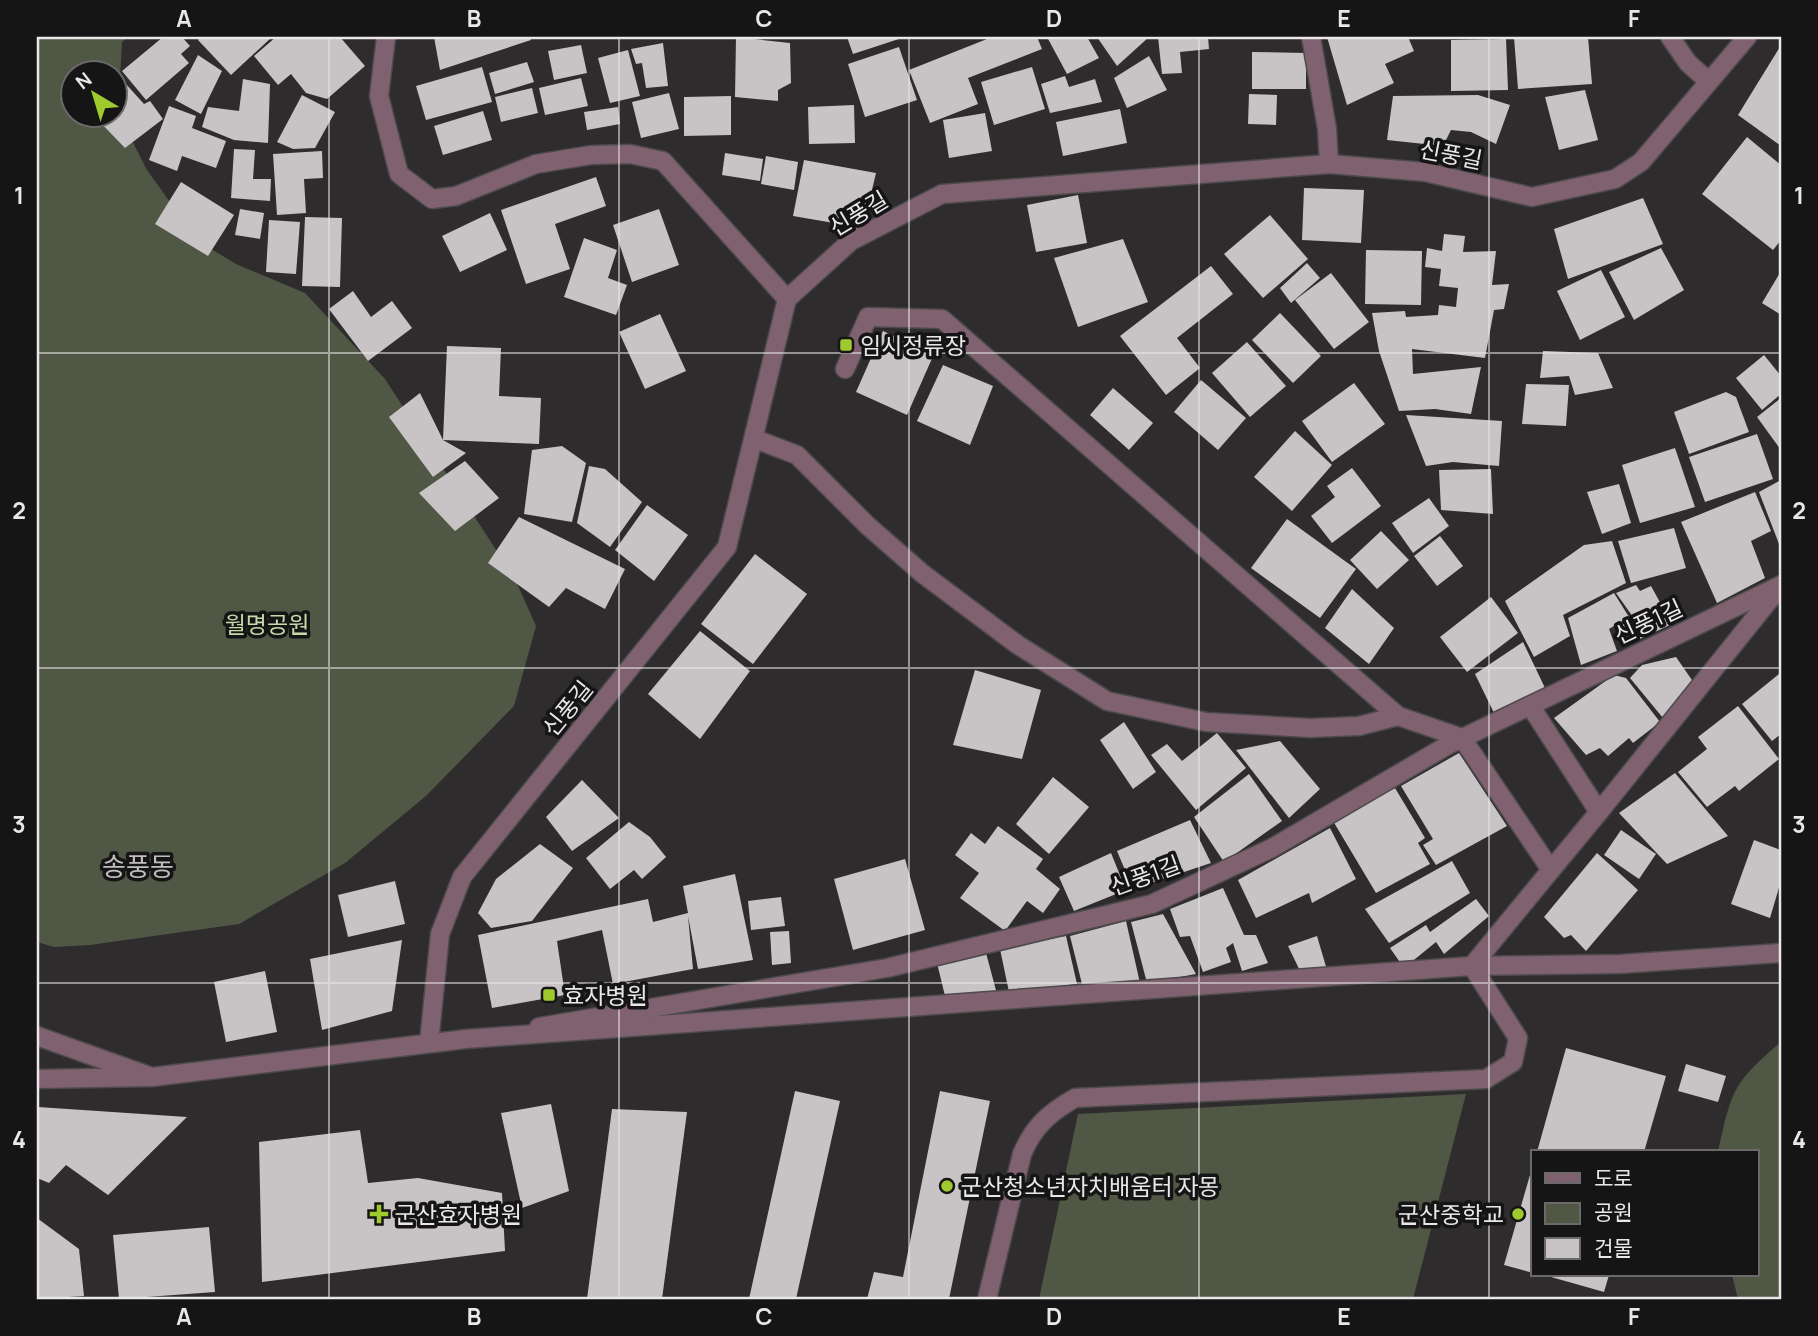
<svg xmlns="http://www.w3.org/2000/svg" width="1818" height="1336" font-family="Manrope,'Noto Sans KR',sans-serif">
	<rect width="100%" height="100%" fill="#2f2c2d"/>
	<g fill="#505744" fill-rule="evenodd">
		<path d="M37,37H128L122,42L118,113L147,170L198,241L236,264L305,293L385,379L515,579L536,626L514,706L426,796L345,863L239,924L90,945L54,947L37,942ZM74,74H116V116H74Z"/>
		<path d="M1781,1042V1299H1738L1732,1275H1757V1152H1718C1732,1090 1732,1084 1781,1042Z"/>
		<polygon points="1466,1094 1413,1299 1039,1299 1078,1114"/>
	</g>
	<g fill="#c8c3c5">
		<polygon points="163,37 182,37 190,46 181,54 189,63 146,100 122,71"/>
		<polygon points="201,37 272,37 231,75 198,40"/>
		<polygon points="276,37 340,37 365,66 327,99 306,93 291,74 278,85 254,56"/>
		<polygon points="434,37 530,37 531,40 440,70"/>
		<polygon points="736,37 790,43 791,83 778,90 778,101 735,97"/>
		<polygon points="847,37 905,37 853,54"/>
		<polygon points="992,37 1037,37 1042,49 968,78 978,104 930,123 909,70"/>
		<polygon points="1047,37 1087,37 1099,58 1067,74"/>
		<polygon points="1097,37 1149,37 1117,66"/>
		<polygon points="1158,37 1208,37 1209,49 1180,52 1182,73 1162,74"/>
		<polygon points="1327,37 1408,37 1414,51 1385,64 1394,83 1347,105"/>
		<polygon points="1514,37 1588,37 1592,84 1518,89"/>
		<polygon points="1506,39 1508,90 1451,91 1451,40"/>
		<polygon points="663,43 668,86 646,88 642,63 636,64 631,49"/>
		<polygon points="581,45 587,73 554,80 548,51"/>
		<polygon points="1781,45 1781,146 1738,115"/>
		<polygon points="899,47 917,100 865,117 848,64"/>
		<polygon points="628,50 640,96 610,103 598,58"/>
		<polygon points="1252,52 1306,53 1306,89 1252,89"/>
		<polygon points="198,55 222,71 201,114 175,100"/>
		<polygon points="1149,56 1167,90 1127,108 1114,78"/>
		<polygon points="527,62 534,82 495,94 489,73"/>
		<polygon points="482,67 492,102 426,120 416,86"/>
		<polygon points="1032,67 1045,109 994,125 981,82"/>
		<polygon points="1065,76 1069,87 1095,79 1102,102 1050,113 1041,84"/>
		<polygon points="581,78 588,106 545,115 539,88"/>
		<polygon points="243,79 270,84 268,143 234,140 202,127 208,107 239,111"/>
		<polygon points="125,83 144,104 150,101 163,119 125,148 94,116 116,116 116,91"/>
		<polygon points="532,88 538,113 501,122 495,97"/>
		<polygon points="1585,90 1598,140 1559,150 1545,97"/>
		<polygon points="669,93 679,129 641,138 632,102"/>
		<polygon points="1249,94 1277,95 1276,125 1248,124"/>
		<polygon points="302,95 335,112 315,148 293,149 277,142"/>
		<polygon points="1478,95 1510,105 1496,144 1471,132 1451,130 1443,146 1387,140 1393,96"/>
		<polygon points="731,96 731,135 684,136 684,97"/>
		<polygon points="854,105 855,143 809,144 808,107"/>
		<polygon points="169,106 196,116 192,128 226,141 216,168 182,156 177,171 149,160"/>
		<polygon points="618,107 620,124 587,130 584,112"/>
		<polygon points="1120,109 1127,143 1063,156 1056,122"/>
		<polygon points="483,111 492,140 443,155 434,126"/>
		<polygon points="985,113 992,151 949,158 943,120"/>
		<polygon points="1747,137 1781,165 1781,240 1773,250 1702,194"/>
		<polygon points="234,149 255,150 253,179 271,179 270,201 231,198"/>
		<polygon points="322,151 323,178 304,179 306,213 277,215 273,154"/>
		<polygon points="725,153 763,159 760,181 722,175"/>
		<polygon points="766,156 798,162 794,190 761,184"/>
		<polygon points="804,160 876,173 863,228 793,216"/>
		<polygon points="596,177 606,206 555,224 570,269 526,284 501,210"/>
		<polygon points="181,182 234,215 208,256 155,224"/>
		<polygon points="1304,188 1364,190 1361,243 1302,240"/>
		<polygon points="1078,195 1087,243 1036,252 1027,205"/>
		<polygon points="1643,198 1663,244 1568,279 1554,229"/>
		<polygon points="240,209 264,213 260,239 235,235"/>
		<polygon points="659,209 679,265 632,282 613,225"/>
		<polygon points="490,213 507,250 460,272 442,236"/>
		<polygon points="1270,215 1308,259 1263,298 1224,254"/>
		<polygon points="305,217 342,218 340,287 302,286"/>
		<polygon points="269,220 300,222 296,274 266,272"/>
		<polygon points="1444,234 1465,236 1463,252 1496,251 1492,285 1509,284 1504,309 1494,310 1485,358 1412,349 1413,374 1481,367 1471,414 1435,409 1399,411 1379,351 1372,313 1405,311 1406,317 1438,315 1439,305 1456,307 1458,288 1439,286 1441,269 1425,267 1427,248 1442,251"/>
		<polygon points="584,238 617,250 608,278 627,285 616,315 564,297"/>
		<polygon points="1123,239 1148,302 1078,327 1054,258"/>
		<polygon points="1661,248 1684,290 1634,320 1609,272"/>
		<polygon points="1366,250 1422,251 1421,305 1365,304"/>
		<polygon points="1307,263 1320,278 1291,303 1280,288"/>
		<polygon points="1211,266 1233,294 1177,338 1200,368 1166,395 1120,336"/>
		<polygon points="1601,270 1625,317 1580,340 1557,291"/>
		<polygon points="1781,271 1781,315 1762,303"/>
		<polygon points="1331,273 1369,322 1334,349 1295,300"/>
		<polygon points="353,291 371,317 392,301 412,328 368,361 329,309"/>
		<polygon points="1280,313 1321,356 1293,383 1252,340"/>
		<polygon points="660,314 686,371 645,389 619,332"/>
		<polygon points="883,331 934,354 907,415 856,392"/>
		<polygon points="1247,342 1286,386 1250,417 1212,373"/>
		<polygon points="447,346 501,348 499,396 541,398 539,444 443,440"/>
		<polygon points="1543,351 1598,353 1613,388 1575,395 1569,376 1540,378"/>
		<polygon points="1764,355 1781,376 1781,394 1762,410 1736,378"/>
		<polygon points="943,365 993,386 970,445 917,421"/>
		<polygon points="1201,380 1246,418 1218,450 1174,412"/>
		<polygon points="1354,383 1385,424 1332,462 1302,421"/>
		<polygon points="1526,384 1569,385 1566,426 1522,424"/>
		<polygon points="1113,388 1153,423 1129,450 1090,415"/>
		<polygon points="1726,392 1736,397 1749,432 1689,454 1674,412"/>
		<polygon points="420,393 443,440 466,453 433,477 389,417"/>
		<polygon points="1781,398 1781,450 1757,417"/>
		<polygon points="1406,415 1502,421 1499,466 1453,462 1426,466"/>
		<polygon points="1295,431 1332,465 1292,511 1254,477"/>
		<polygon points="1757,434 1773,479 1705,502 1689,457"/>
		<polygon points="562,446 586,463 572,522 524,514 532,450"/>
		<polygon points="1675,448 1695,507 1640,523 1622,465"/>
		<polygon points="465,461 499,498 455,531 419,493"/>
		<polygon points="589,466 605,469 642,502 610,547 577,523"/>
		<polygon points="1352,468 1381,506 1332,543 1311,516 1335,497 1327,486"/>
		<polygon points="1491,469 1493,514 1441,510 1439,470"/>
		<polygon points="1781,480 1781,549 1759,492"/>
		<polygon points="1619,484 1631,523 1602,534 1587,492"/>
		<polygon points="1755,492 1771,531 1751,541 1765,578 1717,603 1681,522"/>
		<polygon points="1429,498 1449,526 1413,553 1392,523"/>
		<polygon points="647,505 688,535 654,581 615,550"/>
		<polygon points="519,517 625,569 605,609 566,588 549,607 488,563"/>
		<polygon points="1287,519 1356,569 1320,618 1251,568"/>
		<polygon points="1674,528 1686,568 1631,583 1618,541"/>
		<polygon points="1381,531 1409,560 1377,589 1350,560"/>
		<polygon points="1440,536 1463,566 1437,586 1414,556"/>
		<polygon points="1612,541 1626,583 1563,615 1570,636 1534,657 1505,601 1584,545"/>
		<polygon points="755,554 807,594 753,664 701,624"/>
		<polygon points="1636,585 1640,591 1651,586 1672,624 1627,645 1618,628 1633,617 1616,593"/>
		<polygon points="1352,589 1394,628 1369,664 1325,628"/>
		<polygon points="1614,593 1629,617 1609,629 1617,651 1581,665 1568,618"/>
		<polygon points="1491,597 1518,633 1467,672 1440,637"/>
		<polygon points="700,631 750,671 700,739 648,694"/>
		<polygon points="1523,642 1545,688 1495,715 1475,674"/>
		<polygon points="1676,657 1694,683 1663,718 1630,678 1642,665"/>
		<polygon points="975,670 1041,690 1022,759 953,745"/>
		<polygon points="1779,674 1781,678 1781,734 1772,741 1742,704"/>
		<polygon points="1614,675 1626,678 1660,722 1633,743 1629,738 1608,756 1600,748 1586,755 1554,718"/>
		<polygon points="1738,706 1779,759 1739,791 1735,786 1707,807 1678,772 1707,749 1698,737"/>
		<polygon points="1124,722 1156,772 1133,789 1100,740"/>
		<polygon points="1217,733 1246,768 1196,810 1151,755 1167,744 1182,761"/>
		<polygon points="1280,741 1320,789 1289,818 1236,750"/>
		<polygon points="1459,753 1507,826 1436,865 1423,845 1433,839 1401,786"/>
		<polygon points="1675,773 1728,836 1667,864 1619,813"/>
		<polygon points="1249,774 1282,821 1224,862 1194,817"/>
		<polygon points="1053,777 1089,807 1049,854 1016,824"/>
		<polygon points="582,780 619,818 572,851 546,817"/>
		<polygon points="1395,788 1425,838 1418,843 1430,864 1376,893 1333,821"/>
		<polygon points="1190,820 1211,863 1133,889 1117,851"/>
		<polygon points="629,822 650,837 666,857 642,879 634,870 610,889 586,858"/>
		<polygon points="998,826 1043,859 1036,869 1060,889 1043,913 1027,901 1005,931 960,898 979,873 955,855 971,833 985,844"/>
		<polygon points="1330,828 1356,879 1312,903 1309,893 1256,918 1238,880"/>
		<polygon points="1621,830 1656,854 1639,879 1604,855"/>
		<polygon points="1754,840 1781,850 1781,881 1770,918 1731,904"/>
		<polygon points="540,844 573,868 532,921 491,928 478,913 496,879"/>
		<polygon points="1111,853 1126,890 1074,911 1059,877"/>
		<polygon points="1597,853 1638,890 1586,951 1571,935 1564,938 1544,917"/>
		<polygon points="905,859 925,930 853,950 834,879"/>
		<polygon points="1452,861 1470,893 1389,943 1365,909"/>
		<polygon points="735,874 753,960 698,969 688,916 693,969 613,984 602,930 557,941 565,995 492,1008 478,935 648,899 653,922 688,913 683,886"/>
		<polygon points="395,881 405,924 348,937 338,895"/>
		<polygon points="1223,888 1244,935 1256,935 1268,963 1242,971 1233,943 1226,948 1231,962 1203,972 1190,936 1180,937 1170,909"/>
		<polygon points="781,897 785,926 751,930 748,901"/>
		<polygon points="1476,899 1489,916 1444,954 1436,942 1404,968 1390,948 1426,925 1430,932"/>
		<polygon points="1163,914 1196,974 1147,983 1131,922"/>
		<polygon points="1126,921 1140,983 1083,988 1070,936"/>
		<polygon points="789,931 791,963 772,965 770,932"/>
		<polygon points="1066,936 1077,984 1009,992 1000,949"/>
		<polygon points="1317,936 1327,970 1302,975 1288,946"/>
		<polygon points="402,940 392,1011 322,1030 310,959"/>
		<polygon points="986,953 997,994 946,1000 937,963"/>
		<polygon points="265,971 277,1032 226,1042 214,982"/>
		<polygon points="1566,1048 1666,1076 1644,1152 1537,1152"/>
		<polygon points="1686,1064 1726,1076 1718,1102 1678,1091"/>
		<polygon points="795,1091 840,1101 796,1299 749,1299"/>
		<polygon points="940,1091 990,1101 949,1299 867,1299 874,1272 903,1277"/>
		<polygon points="551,1104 569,1191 522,1208 501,1113"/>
		<polygon points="38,1107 187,1117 108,1195 66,1165 49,1183 37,1178"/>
		<polygon points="612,1109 687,1112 662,1299 587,1299"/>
		<polygon points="360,1130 368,1183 418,1178 502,1193 505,1251 262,1282 259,1142"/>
		<polygon points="1532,1168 1533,1168 1533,1273 1504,1265"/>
		<polygon points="37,1218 79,1249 84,1296 37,1299"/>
		<polygon points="209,1227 215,1292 119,1299 113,1235"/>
		<polygon points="1544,1275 1609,1275 1604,1292"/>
	</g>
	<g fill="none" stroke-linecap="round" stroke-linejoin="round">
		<defs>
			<g id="service">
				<polyline points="386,37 379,96 399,174 432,199 456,196 536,164 591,155 630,154 663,161 787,299"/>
				<polyline points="1311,37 1327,129 1329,164"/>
				<polyline points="1670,37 1688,63 1707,80"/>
				<polyline points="845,369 868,317 942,319 1398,716"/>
				<path d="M755,439L797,455L868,526L923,574L1018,645L1107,701L1206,722L1310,728L1359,726L1398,716L1462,738L1551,870L1472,966L1518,1038L1513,1062L1486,1079L1075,1098C1049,1113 1034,1126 1022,1154L987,1299"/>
				<polyline points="1531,707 1599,812 1551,870"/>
				<polyline points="1599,812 1779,588"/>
				<polyline points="539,1027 887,968 1152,904 1272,848 1448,745 1781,585"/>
				<polyline points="37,1036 149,1076"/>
				<polyline points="429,1043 440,934 462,877 727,547 787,299 851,241 942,194 1329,164 1425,172 1532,197 1615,179 1641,162 1747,37"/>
			</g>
			<polyline id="tertiary" points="37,1079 152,1077 466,1039 1472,966 1620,964 1781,953"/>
		</defs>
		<use href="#service" stroke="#4d4a4b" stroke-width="21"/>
		<use href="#tertiary" stroke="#4d4a4b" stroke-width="21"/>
		<use href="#service" stroke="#80616f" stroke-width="18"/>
		<use href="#tertiary" stroke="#80616f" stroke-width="18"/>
	</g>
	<path fill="none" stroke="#eae7e8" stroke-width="2" stroke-opacity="0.55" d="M329,37V1299M619,37V1299M909,37V1299M1199,37V1299M1489,37V1299M37,353H1781M37,668H1781M37,983H1781"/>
	<g fill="#9fca2e" stroke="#161515" stroke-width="2.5">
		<rect x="839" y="338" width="14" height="14" rx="3.5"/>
		<rect x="542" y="988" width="14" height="14" rx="3.5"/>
		<circle cx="947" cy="1186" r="7"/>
		<path d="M375.5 1203.5h7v7h7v7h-7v7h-7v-7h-7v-7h7z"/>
		<circle cx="1518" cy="1214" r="7"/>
	</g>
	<g text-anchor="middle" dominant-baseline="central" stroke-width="7" stroke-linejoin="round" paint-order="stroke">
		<g font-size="23" fill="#eae7e8" stroke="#161515">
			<text transform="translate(1451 154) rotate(11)">신풍길</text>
			<text transform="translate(858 213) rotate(-31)">신풍길</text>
			<text transform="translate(1648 621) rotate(-25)">신풍1길</text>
			<text transform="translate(567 708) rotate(-51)">신풍길</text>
			<text transform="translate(1145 875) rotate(-20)">신풍1길</text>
		</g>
		<g font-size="23" fill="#eae7e8" stroke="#161515" text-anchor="start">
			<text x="860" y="345">임시정류장</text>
			<text x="563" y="995">효자병원</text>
			<text x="961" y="1186">군산청소년자치배움터 자몽</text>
			<text x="395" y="1214">군산효자병원</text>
			<text x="1504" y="1214" text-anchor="end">군산중학교</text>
		</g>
		<g font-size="23" fill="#c6d9a6" stroke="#161515">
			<text x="267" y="624">월명공원</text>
		</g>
		<g font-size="26" fill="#c2bebf" stroke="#161515">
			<text x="138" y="866">송풍동</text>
		</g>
	</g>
	<rect width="1818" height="1336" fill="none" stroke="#161515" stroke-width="77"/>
	<rect x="1531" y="1150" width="228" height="126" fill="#161515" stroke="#6b6969" stroke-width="2"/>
	<rect x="1545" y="1173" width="35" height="10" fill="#80616f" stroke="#6b6969" stroke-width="2"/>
	<text x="1594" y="1186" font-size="21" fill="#eae7e8">도로</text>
	<rect x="1545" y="1203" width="35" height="21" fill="#505744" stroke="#6b6969" stroke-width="2"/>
	<text x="1594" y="1220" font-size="21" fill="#eae7e8">공원</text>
	<rect x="1545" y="1238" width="35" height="21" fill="#c8c3c5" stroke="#6b6969" stroke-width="2"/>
	<text x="1594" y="1256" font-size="21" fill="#eae7e8">건물</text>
	<g transform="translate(94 94) rotate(322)"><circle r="33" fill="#161515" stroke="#6b6969" stroke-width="2"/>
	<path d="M0-5L12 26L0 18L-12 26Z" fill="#9fca2e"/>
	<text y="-10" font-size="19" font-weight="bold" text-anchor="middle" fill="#eae7e8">N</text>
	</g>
	<rect x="38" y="38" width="1742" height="1260" fill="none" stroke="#eae7e8" stroke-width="2.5"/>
	<g font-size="23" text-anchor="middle" font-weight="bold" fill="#eae7e8">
		<text x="184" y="27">A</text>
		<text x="474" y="27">B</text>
		<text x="764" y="27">C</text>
		<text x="1054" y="27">D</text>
		<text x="1344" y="27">E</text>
		<text x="1634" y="27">F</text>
		<text x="19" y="204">1</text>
		<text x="1799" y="204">1</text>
		<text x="19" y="519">2</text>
		<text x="1799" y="519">2</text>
		<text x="19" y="833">3</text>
		<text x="1799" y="833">3</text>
		<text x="19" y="1148">4</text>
		<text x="1799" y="1148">4</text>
		<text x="184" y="1325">A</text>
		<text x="474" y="1325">B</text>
		<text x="764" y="1325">C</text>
		<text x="1054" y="1325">D</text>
		<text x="1344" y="1325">E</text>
		<text x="1634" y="1325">F</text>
	</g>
</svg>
